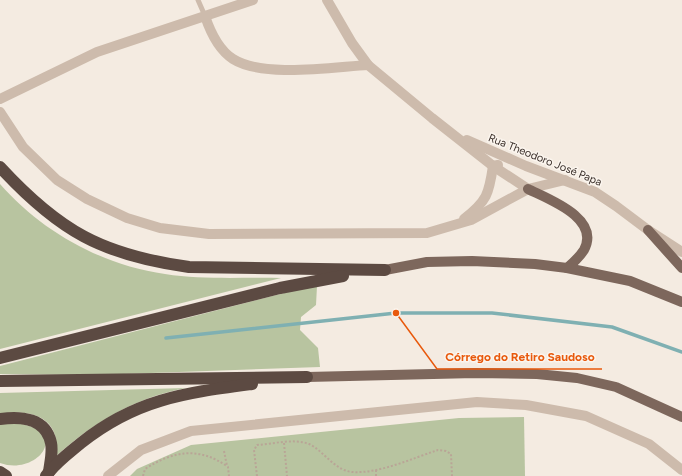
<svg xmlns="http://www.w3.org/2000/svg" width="682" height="476" font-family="Figtree,sans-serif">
	<rect width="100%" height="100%" fill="#f4ebe1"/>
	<g fill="#b8c4a0">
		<path d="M0,184C42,232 102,265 165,274C203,280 243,277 281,278L0,349Z"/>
		<polygon points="317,286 316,305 301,317 300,330 318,348 320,367 95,375 0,374 0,366 292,291"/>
		<path d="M186,388C134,398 94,422 55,457C55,451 56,445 56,439C51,412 21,410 0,414V393Z"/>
		<polygon points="524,417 525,476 130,476 137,469 191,445 459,418"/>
		<path d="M0,424C7,424 15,423 22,424C70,434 36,476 0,463Z"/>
	</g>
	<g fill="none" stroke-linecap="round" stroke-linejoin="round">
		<polyline stroke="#7fb0b2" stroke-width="3.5" points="166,338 396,313 492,313 612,327 682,352"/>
		<g stroke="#b9a596" stroke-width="2" stroke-dasharray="2 2" stroke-linecap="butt">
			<polyline points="284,443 287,476"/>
			<polyline points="224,451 227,466"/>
			<polyline points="376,470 376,476"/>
			<path d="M143,476L145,469C173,451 199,446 228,467L229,476"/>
			<path d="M257,476L254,450L257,445C273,444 294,438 309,444C324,451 334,470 352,472C379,474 413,458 438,450L446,451L451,454L452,476"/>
		</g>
		<polyline stroke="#cdbbac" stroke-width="5" points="198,0 205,16"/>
		<g stroke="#cdbbac" stroke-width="10">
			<polyline points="327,0 352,43 368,65 432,118 493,166 528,189"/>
			<path d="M205,16C210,31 219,50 233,59C263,78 333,67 368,65"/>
			<polyline points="0,99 97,52 253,0"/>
			<polyline points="0,112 23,147 57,180 87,199 127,218 160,228 209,234 427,233 471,220 528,189 565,180"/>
			<polyline points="467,140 526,166 595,192 616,206 648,230 682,252"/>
			<path d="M464,219C487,201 489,194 493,166L498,165"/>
			<polyline points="108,476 141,450 191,431 477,402 526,405 586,416 649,444 682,470"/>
		</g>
		<g stroke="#7d675c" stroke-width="10">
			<path d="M528,189C548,199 601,218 584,250C580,256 573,263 567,268"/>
			<polyline points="648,230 682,268"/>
			<polyline points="385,270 427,262 472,261 535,264 567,268 630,281 682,302"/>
			<polyline points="307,377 475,373 537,374 577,378 616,387 682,417"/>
		</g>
		<g stroke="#5c4a42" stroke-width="12">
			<path d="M0,167C59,231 102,255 189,267L385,270"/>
			<polyline points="0,358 280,288 343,276"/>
			<polyline points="0,381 307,377"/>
			<path d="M0,419C21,416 46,418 51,443C53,452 50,463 49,472"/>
			<polyline points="0,472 6,476"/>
			<path d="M46,476C55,463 69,453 81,443C136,399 185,393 252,384"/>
		</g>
	</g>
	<g text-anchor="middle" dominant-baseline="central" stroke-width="3" stroke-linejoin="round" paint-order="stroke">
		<g font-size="11" fill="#3b302b" stroke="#fbf5ee">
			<text transform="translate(545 160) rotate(22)">Rua Theodoro José Papa</text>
		</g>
	</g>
	<path fill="none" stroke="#e8590c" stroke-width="1.5" d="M396 313L437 369H602"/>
	<circle fill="#e8590c" stroke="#fbf5ee" stroke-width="1.5" cx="396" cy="313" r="4"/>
	<g font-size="12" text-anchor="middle" font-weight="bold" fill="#e8590c" stroke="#fbf5ee" stroke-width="3" stroke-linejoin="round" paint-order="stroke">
		<text x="520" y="361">Córrego do Retiro Saudoso</text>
	</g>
</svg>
